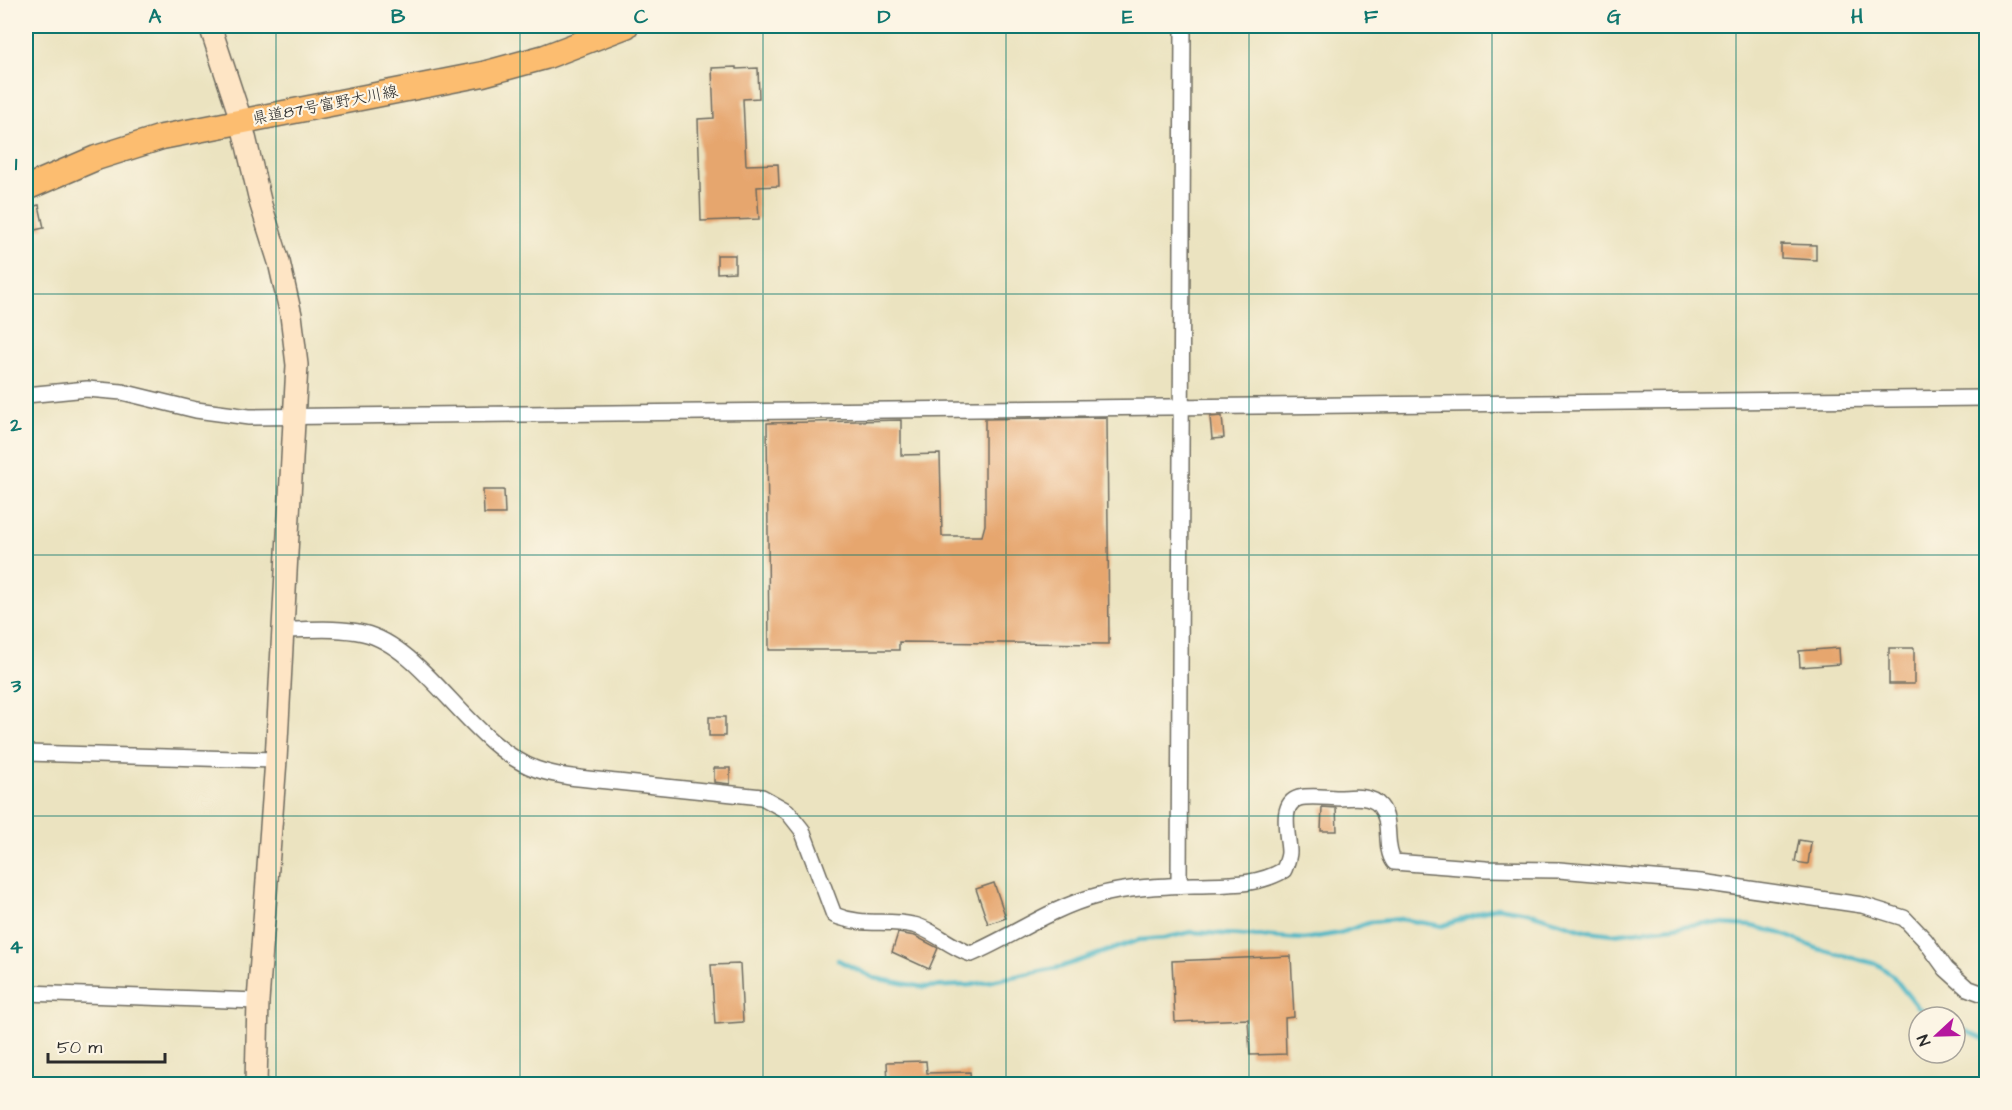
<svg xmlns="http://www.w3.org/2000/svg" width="2012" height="1110" font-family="'Architects Daughter','Klee One',sans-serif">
	<rect width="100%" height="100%" fill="#fcf5e5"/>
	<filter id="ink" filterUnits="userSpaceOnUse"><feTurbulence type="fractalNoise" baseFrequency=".0167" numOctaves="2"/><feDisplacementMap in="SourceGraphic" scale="12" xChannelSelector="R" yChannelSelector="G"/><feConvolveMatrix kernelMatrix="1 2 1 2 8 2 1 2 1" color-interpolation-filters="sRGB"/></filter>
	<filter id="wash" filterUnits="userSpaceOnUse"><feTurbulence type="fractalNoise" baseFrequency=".008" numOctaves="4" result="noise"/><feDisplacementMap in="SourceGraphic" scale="24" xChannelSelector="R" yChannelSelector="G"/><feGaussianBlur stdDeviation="1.35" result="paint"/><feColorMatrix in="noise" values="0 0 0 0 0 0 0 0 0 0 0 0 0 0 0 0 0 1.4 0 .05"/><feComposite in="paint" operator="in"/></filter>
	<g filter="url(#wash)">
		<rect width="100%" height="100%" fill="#ebe3c0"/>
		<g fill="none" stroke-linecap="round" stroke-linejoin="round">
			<g stroke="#48b5c4" stroke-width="4.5">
				<polyline points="838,960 874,978 923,987 971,985 1061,967 1139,940 1165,938 1191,932 1304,939 1340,933 1371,922 1401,919 1442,926 1497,907 1527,912 1588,931 1613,934 1707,923 1751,926 1780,933 1818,949 1877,964 1892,975 1918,1008 1936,1017"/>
				<polyline points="1955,1026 1986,1040"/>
			</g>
		</g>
		<g id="blocks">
			<g fill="#e6a66e">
				<polygon points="736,67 736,69 758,68 759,98 743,99 746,165 778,164 779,186 757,187 759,219 701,221 698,119 714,118 712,68"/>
				<polygon points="39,205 44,228 26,232 26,208"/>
				<polygon points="1781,244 1816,245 1816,260 1781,258"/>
				<polygon points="717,255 735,255 735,272 717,273"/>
				<polygon points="1222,416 1224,438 1212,439 1210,417"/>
				<polygon points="1107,417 1109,644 899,642 899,650 769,650 767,423 901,420 901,455 940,454 942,536 982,536 985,525 985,419"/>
				<polygon points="483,490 504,490 505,514 484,514"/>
				<polygon points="1839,648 1840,664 1800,667 1799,651"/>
				<rect x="1889" y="648" width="25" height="36"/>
				<rect x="709" y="717" width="16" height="19"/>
				<polygon points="714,768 730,768 730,784 714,782"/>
				<polygon points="1322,807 1336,808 1337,831 1321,831"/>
				<polygon points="1799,840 1811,842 1808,864 1795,862"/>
				<polygon points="994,883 1006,918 988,924 976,889"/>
				<polygon points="898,933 915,936 938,948 929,969 892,952"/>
				<polygon points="1291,956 1294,1017 1285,1018 1286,1054 1250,1055 1248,1019 1175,1022 1172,961"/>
				<polygon points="740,964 743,1022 715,1024 711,965"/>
				<polygon points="926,1061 927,1073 970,1072 971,1084 888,1084 887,1062"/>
			</g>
		</g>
	</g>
	<g filter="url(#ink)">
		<use href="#blocks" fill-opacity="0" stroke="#6e6b5f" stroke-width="1.5"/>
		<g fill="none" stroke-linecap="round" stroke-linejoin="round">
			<defs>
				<g id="street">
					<polyline points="26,395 87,389 122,392 196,410 249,417 1986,398"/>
					<path d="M282,630C309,630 337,627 363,633C425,647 471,746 536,769C562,778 591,779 617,782C666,787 714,792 762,797L787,811L802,830L834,915C863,927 885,919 913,925C930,928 950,947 971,954C1013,936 1051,908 1096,896C1127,887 1164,886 1196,885C1227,884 1257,886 1284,870C1286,864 1289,858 1289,852C1289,837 1278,804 1299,798C1311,795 1329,798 1341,798C1353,797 1372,795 1380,806C1393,822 1383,846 1394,862L1486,869L1559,870L1701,882L1862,905L1904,918L1925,940L1946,969L1967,988L1986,995"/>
					<polyline points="26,753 276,760"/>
					<polyline points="1179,886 1183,26"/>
					<polyline points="26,993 258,1001"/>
				</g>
				<polyline id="secondary" points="210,26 241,120 261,205 279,262 291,315 297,365 276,760 258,1001 256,1084"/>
				<polyline id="primary" points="26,188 96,158 162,137 483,74 545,57 626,26"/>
			</defs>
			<use href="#street" stroke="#6e6b5f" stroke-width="18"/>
			<use href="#secondary" stroke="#6e6b5f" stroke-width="24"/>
			<use href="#primary" stroke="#6e6b5f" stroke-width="27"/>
			<use href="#street" stroke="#fff" stroke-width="15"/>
			<use href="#secondary" stroke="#fee5c5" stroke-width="21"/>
			<use href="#primary" stroke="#fcbd6f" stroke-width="24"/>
		</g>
	</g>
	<path fill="none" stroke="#0f766e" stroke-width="1.5" stroke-opacity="0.55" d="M276,26V1084M520,26V1084M763,26V1084M1006,26V1084M1249,26V1084M1492,26V1084M1736,26V1084M26,294H1986M26,555H1986M26,816H1986"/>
	<g text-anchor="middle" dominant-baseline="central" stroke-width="4.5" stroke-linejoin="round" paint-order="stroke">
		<g font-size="16" fill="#2b2b2b" stroke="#fcf5e5">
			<text transform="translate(325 105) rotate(-11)">県道87号富野大川線</text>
		</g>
	</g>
	<rect width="2012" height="1110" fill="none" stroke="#fcf5e5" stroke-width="66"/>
	<g transform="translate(1937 1035) rotate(248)"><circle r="28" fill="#fcf5e5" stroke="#a8a49b" stroke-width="1.5"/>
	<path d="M0-4.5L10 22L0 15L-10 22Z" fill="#b5179e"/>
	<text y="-9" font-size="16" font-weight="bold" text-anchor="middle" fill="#2b2b2b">N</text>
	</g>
	<path d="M48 1053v9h117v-9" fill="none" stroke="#2b2b2b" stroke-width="3"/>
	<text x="57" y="1053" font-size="18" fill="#2b2b2b" stroke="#fcf5e5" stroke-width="4.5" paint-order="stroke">50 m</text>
	<rect x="33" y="33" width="1946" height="1044" fill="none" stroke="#0f766e" stroke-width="2"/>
	<g font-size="20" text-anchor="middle" font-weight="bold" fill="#0f766e">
		<text x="155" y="23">A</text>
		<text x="398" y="23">B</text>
		<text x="641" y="23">C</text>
		<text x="884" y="23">D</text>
		<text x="1128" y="23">E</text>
		<text x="1371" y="23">F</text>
		<text x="1614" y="23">G</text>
		<text x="1857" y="23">H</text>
		<text x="16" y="170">1</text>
		<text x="16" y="431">2</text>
		<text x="16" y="692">3</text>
		<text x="16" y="953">4</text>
	</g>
</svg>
